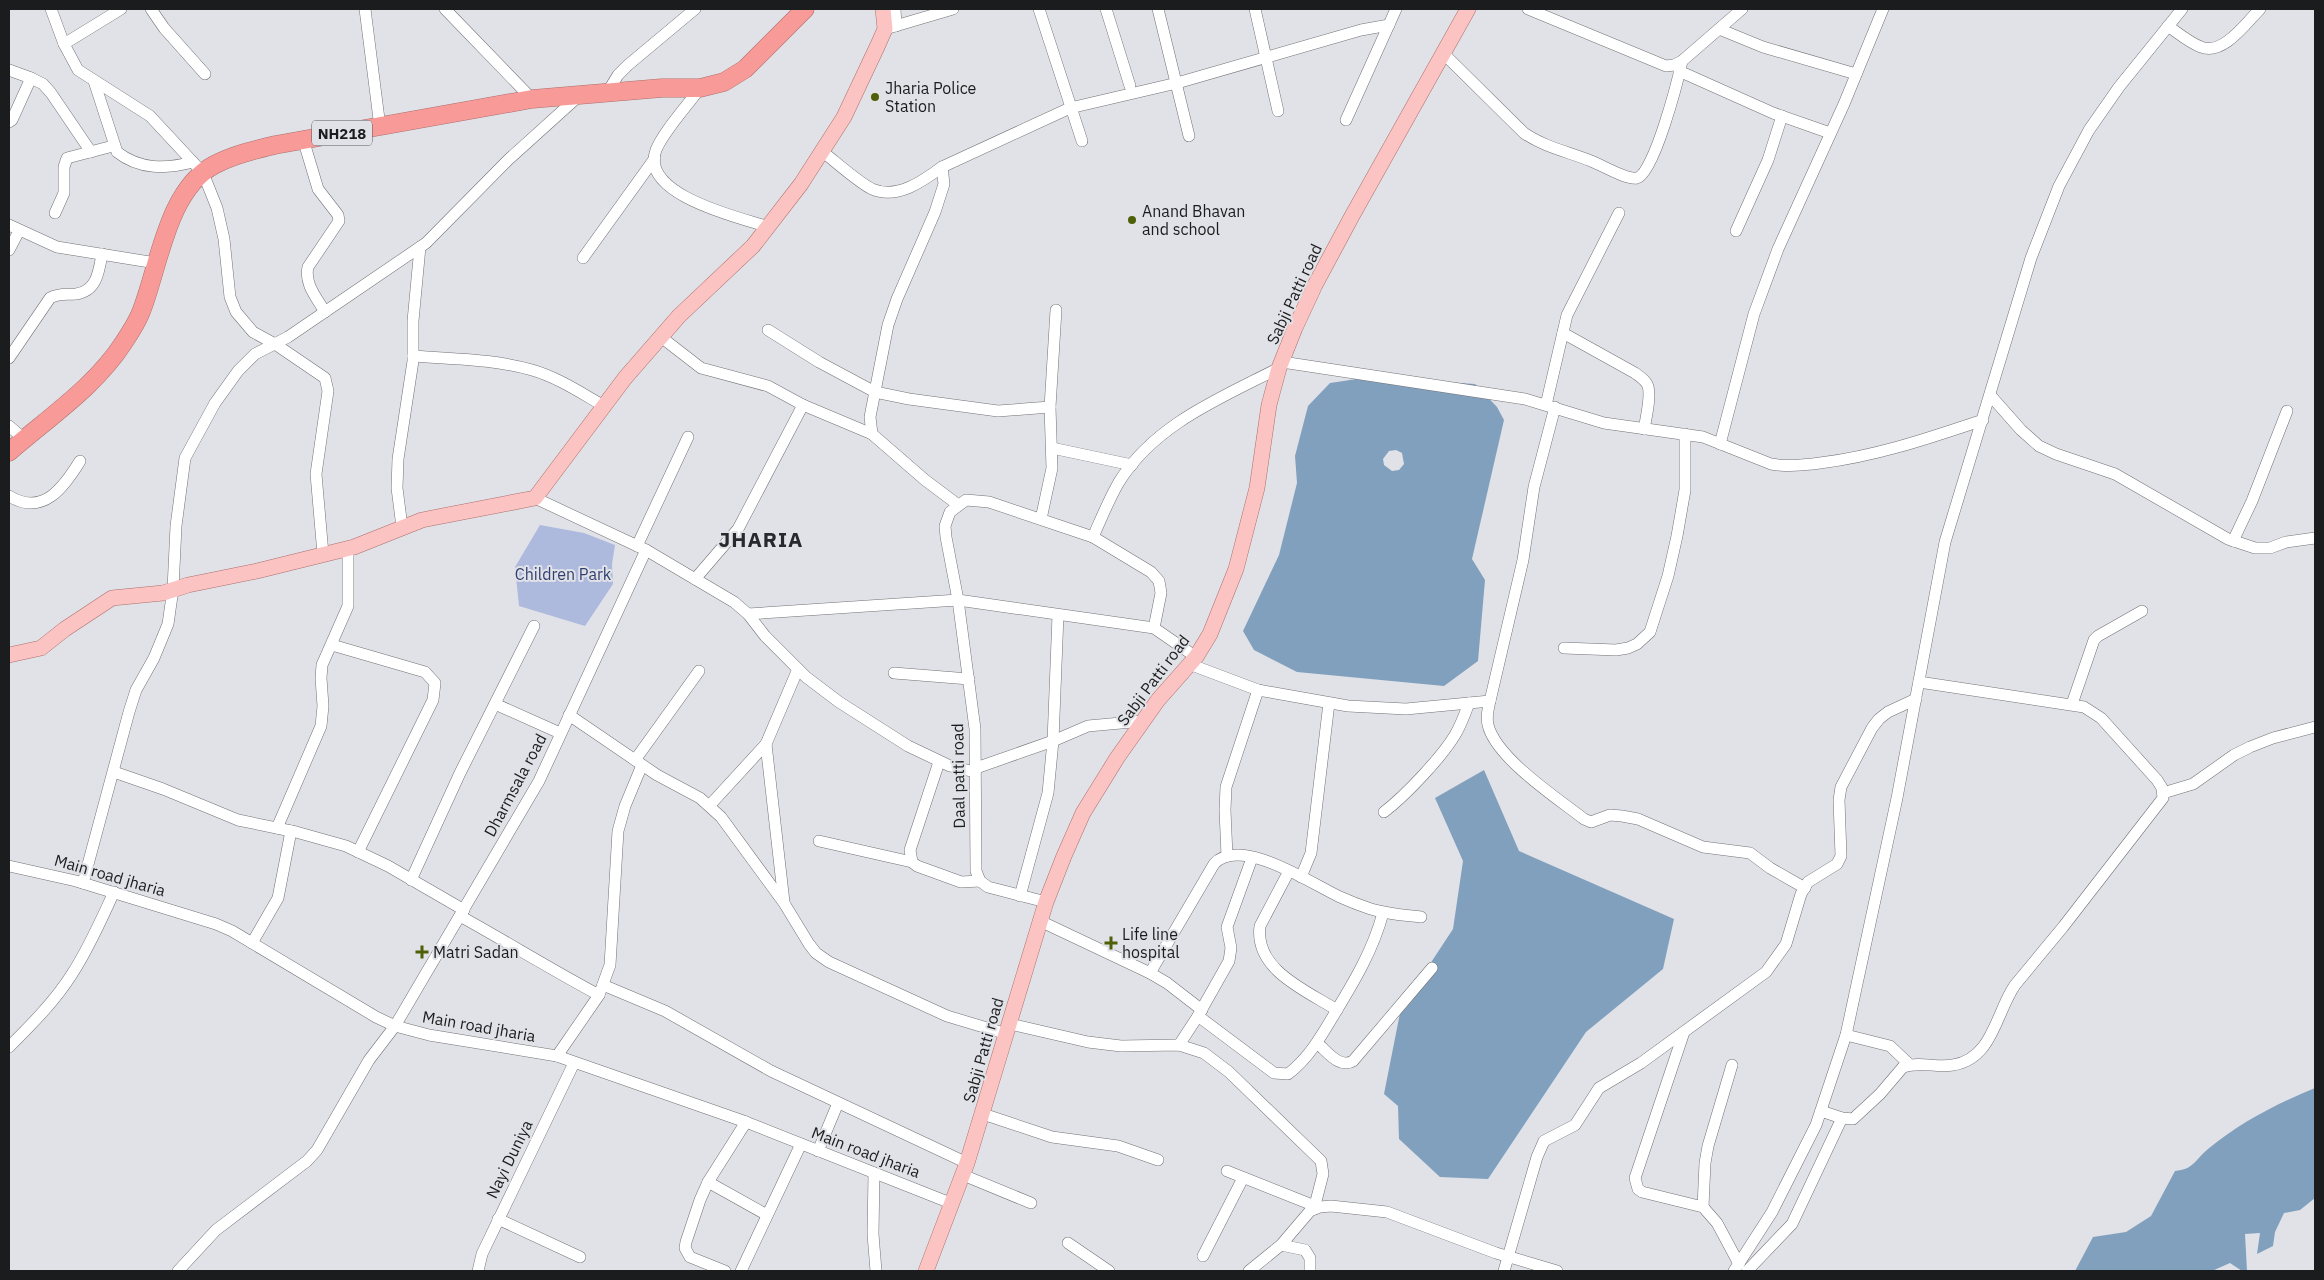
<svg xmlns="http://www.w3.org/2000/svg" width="2324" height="1280" font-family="'IBM Plex Sans',sans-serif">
	<rect width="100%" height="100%" fill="#e1e2e7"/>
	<polygon fill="#aebadd" points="540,525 584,533 615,545 612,564 613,584 585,626 519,606 515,567"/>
	<g fill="#81a0bd" fill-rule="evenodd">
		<path d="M1370,377L1475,384L1497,407L1504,420L1472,559L1485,580L1478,661L1444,686L1297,672L1254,650L1243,631L1279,555L1297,483L1295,456L1308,406L1330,383ZM1396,450L1402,453L1404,464L1399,470L1392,471L1384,465L1383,459L1389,451Z"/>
		<polygon points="1484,770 1519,851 1674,919 1663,969 1586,1032 1488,1179 1440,1177 1399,1139 1398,1106 1384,1094 1401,1008 1453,929 1463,861 1435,798"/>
		<path d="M2315,1088V1198L2300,1210L2284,1213L2275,1232L2273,1246L2257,1254L2260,1233L2245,1234L2247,1271H2242L2230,1263L2212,1271H2075L2093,1237L2126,1232L2151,1216L2175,1171C2194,1169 2194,1161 2208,1149C2241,1122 2276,1104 2315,1088Z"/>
	</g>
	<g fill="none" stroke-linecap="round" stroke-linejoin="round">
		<defs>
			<g id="minor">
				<polyline points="51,9 64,44 78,70 150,116 203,173 217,208 224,239 230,297 236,312 253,332 275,344 325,378 328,391 316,474 323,554"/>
				<polyline points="151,9 164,28 205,74"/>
				<polyline points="365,9 380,127"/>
				<polyline points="445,9 532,99"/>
				<polyline points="895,9 896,26"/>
				<polyline points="1039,9 1082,141"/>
				<polyline points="1106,9 1130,86"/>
				<polyline points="1158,9 1189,136"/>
				<polyline points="1255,9 1278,111"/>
				<polyline points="1528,9 1666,66 1674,65 1682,61 1742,9"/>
				<path d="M2168,26C2178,33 2190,43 2201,47C2223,56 2246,23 2260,9"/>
				<polyline points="885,29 953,9"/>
				<polyline points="1719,29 1763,47 1856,74"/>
				<polyline points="64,44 121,9"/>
				<path d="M1443,53L1524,133C1544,147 1569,152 1591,161C1602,165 1626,180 1637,178C1654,174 1678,80 1682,61"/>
				<polyline points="9,70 31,78 43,84 51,93 91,152"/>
				<polyline points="1679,71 1773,113 1830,133"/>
				<path d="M94,81L117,152C140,170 166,169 193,162"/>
				<path d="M700,88C688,105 663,132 656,150C639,195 741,218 769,227"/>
				<polyline points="607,93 618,75 628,65 695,9"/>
				<polyline points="1346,120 1396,9"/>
				<polyline points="9,122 12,120 31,78"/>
				<path d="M303,139L318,189L338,215L339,221L308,267C304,284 317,298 325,312"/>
				<path d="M823,152C836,162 858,182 872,189C897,200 923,181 942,167"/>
				<polyline points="55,213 64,193 64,167 67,158 113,146"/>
				<polyline points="9,225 57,247 156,263"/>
				<polyline points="1736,231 1768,160 1782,116"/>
				<polyline points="9,250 19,231"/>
				<polyline points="583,258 655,158"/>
				<polyline points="768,330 819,362 875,392 909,399 998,411 1050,407"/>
				<path d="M1563,333L1635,373C1639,376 1644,379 1647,384C1652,392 1646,419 1644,429"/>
				<polyline points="661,337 701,368 768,386 803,405 872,434"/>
				<path d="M413,356C452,359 494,359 532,370C557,377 581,393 604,406"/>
				<path d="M9,358L50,298C59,293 66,295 76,294C97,291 99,271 102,254"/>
				<path d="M1282,362L1525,399L1604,423L1703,437L1771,464C1788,467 1804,465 1820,463C1877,456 1929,438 1983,420"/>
				<polyline points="1990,395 2021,430 2039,446 2056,454 2115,474 2228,539 2255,548 2270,548 2286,542 2315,538"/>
				<polyline points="1546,405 1567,315 1619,213"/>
				<path d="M1555,407L1534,487L1523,560L1490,701C1488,709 1486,717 1488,725C1496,758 1557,798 1584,819L1591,822L1610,815L1622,816L1638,819L1703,847L1750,853L1770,868L1805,888"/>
				<polyline points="9,426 24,439"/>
				<polyline points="1720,444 1754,314 1778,249 1844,104 1883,9"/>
				<polyline points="1052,448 1132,465"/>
				<path d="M9,496C43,517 64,487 80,461"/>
				<polyline points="535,498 646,550 734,602 748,614 765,636 806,677 839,702 908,746 950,766 975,772"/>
				<polyline points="957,504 925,480 872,434 870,417 888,325 897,299 935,212 944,184 942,167 1070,108 1177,83 1361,30 1389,25"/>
				<polyline points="1041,519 1052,468 1050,407 1056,310"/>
				<polyline points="402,527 397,488 398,459 413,361 413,321 420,247"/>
				<path d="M1093,537C1101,519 1109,499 1119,482C1155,424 1221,398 1279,368"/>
				<polyline points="2233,541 2252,501 2287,411"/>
				<polyline points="637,546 688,437"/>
				<polyline points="695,579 738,529 803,405"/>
				<polyline points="748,614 958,600 1154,628 1196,657"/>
				<polyline points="332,645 425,672 435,683 433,700 358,852"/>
				<polyline points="1564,648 1616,650 1628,648 1637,644 1650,632 1668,576 1677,536 1685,490 1685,434"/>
				<polyline points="1189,664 1258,690 1348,706 1406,709 1490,701"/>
				<polyline points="894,673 969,679"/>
				<polyline points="495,704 560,733"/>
				<polyline points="2072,704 2094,640 2098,636 2142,611"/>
				<polyline points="569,715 657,775 700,798 721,817 784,903 809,944 816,953 829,962 947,1016 1007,1034"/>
				<polyline points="766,744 784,902"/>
				<polyline points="635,760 699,671"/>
				<polyline points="939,762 910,850 912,862 917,866 961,882 980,881"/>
				<polyline points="976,768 1053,741 1088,726 1143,721"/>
				<polyline points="114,772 163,789 238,820 296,832 346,846 388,866 464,910"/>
				<polyline points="2163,793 2193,784 2234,755 2250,747 2273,738 2315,727"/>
				<polyline points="710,805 766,744 798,669"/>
				<path d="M1384,812C1405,796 1441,758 1455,735C1461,725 1465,714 1469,703"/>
				<polyline points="277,828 321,726 323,706 321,678 322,665 348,606 348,548"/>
				<polyline points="819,841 912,862"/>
				<polyline points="1227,856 1225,810 1226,787 1258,690"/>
				<polyline points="9,866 76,881 216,924 232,931 376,1017 395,1026 429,1035 557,1056 746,1122 953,1204"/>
				<path d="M1289,871L1260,926C1254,970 1307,991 1337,1010"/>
				<polyline points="1301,877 1311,853 1329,703"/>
				<polyline points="411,880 460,773 534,626"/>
				<polyline points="83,883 129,712 136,690 154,658 168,624 173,589 176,526 185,458 215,403 238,371 255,354 288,337 426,243 508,160 580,95"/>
				<polyline points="1020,896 1048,793 1053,741 1058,615"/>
				<polyline points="1046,902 988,887 980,881 976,871 975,729 958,600 946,537 945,526 950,512 966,500 989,502 1093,537 1151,572 1159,581 1161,593 1154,628"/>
				<path d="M460,916C507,942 552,970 599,995"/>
				<polyline points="1040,921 1150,973 1167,983 1202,1010"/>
				<polyline points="252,943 278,898 291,831"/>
				<path d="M1150,973L1214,864C1240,835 1312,884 1340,897C1349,901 1359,905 1368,908C1385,914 1403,915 1421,917"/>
				<polyline points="603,985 665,1011 771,1071 967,1163"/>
				<path d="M1198,1016L1274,1073L1288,1074C1309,1058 1322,1035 1335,1013C1355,980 1373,950 1383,913"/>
				<polyline points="1010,1024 1088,1042 1121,1046 1179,1045 1204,1053 1229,1072 1321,1161 1323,1174 1314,1209"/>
				<polyline points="1684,1032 1635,1178 1638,1189 1642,1192 1703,1207 1717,1223 1739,1264"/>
				<polyline points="1846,1035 1890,1046 1910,1065"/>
				<path d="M1317,1043C1327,1051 1339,1069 1353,1061L1432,968"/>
				<polyline points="1179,1045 1198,1016 1229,961 1231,948 1227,927 1252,858"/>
				<path d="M9,1047C32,1024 55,1001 72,974C89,948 101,920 114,892"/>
				<polyline points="557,1056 599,995 610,965 618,831 625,806 642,765"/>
				<path d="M1821,1111L1842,1118L1853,1119L1880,1094L1903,1067C1920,1061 1936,1068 1953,1065C1993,1059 1996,1012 2015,985L2063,927L2163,798L2162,788L2157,780L2101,718L2084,707L1919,682"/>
				<polyline points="983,1114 1052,1137 1118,1146 1158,1160"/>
				<polyline points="818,1151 838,1103"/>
				<polyline points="1227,1171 1315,1206"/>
				<polyline points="874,1173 873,1234 876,1271"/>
				<polyline points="963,1175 1031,1203"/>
				<polyline points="708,1182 767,1215"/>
				<polyline points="1703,1207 1705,1163 1708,1146 1732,1065"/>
				<polyline points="498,1219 580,1257"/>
				<polyline points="1068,1243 1109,1271"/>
				<polyline points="1281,1245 1305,1250 1310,1258 1310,1271"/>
				<polyline points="1203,1256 1243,1178"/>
				<polyline points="178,1271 216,1230 307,1161 317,1150 369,1060 395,1026 539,781 646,550"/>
				<polyline points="478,1271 482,1254 574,1063"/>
				<polyline points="725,1271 690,1257 685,1248 686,1242 700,1200 708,1182 746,1122"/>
				<polyline points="741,1271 801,1144"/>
				<polyline points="1249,1271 1281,1245 1310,1211 1320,1207 1331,1206 1387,1212 1496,1253 1557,1271"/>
				<polyline points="1504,1271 1537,1157 1544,1141 1575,1125 1599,1088 1641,1063 1766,972 1786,944 1801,894 1808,882 1837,864 1841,856 1839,800 1841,787 1872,728 1879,719 1888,712 1916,699"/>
				<polyline points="1734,1271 1772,1212 1816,1125 1846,1035 1897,798 1945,542 2031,258 2059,186 2089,130 2119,87 2182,9"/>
				<polyline points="1747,1271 1792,1224 1842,1118"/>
			</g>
			<g id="major">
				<polyline points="9,655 41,648 65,629 112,598 163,593 188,585 257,571 354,547 422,520 535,498 625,378 679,316 753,246 801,184 844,117 877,47 885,29 883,9"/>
				<polyline points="926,1271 967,1163 1046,902 1064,856 1083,813 1117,758 1158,700 1196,657 1210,634 1236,569 1257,488 1269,405 1279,368 1295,328 1315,285 1352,216 1468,9"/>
			</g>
			<path id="highway" d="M9,452C48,418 96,386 124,342C130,333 137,322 141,312C159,267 167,190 214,165C233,155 254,150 275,145L532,99L662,88H700L724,82L745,69L805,9"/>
		</defs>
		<use href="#minor" stroke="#717276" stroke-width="12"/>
		<use href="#major" stroke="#ab6f6d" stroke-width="16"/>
		<use href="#highway" stroke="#ab6f6d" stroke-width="19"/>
		<use href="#minor" stroke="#fff" stroke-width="11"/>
		<use href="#major" stroke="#fbc3c1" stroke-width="15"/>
		<use href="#highway" stroke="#f89b98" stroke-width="18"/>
	</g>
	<g fill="#4d6007" stroke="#e1e2e7" stroke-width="2">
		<circle cx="875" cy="97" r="5"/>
		<circle cx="1132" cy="220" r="5"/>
		<path d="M1108.5 935.5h5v5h5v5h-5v5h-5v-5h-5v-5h5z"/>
		<path d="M419.5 944.5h5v5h5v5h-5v5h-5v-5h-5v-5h5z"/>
	</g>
	<g text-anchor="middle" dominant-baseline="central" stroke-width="4" stroke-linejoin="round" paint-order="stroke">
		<rect fill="#e1e2e7" stroke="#56575a" stroke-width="1" x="312" y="120.5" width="60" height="25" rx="4"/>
		<g font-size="15" font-weight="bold" fill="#1b1c1d">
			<text x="342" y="133">NH218</text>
		</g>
		<g font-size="16" fill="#1b1c1d" stroke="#e1e2e7" text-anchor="start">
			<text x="885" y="88">Jharia Police<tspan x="885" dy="18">Station</tspan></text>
			<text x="1142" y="211">Anand Bhavan<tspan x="1142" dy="18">and school</tspan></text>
			<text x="1122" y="934">Life line<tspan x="1122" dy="18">hospital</tspan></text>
			<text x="433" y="952">Matri Sadan</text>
		</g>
		<g font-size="16" fill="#1b1c1d" stroke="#e1e2e7">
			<text transform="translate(1294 294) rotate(-65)">Sabji Patti road</text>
			<text transform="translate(1153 680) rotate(-53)">Sabji Patti road</text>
			<text transform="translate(958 776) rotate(-91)">Daal patti road</text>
			<text transform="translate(515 785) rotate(-62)">Dharmsala road</text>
			<text transform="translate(110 875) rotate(16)">Main road jharia</text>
			<text transform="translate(479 1026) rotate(10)">Main road jharia</text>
			<text transform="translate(983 1050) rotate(-74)">Sabji Patti road</text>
			<text transform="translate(866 1152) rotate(21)">Main road jharia</text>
			<text transform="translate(509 1159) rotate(-64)">Nayi Duniya</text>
		</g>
		<g font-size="16" fill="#313f70" stroke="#e1e2e7">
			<text x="563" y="574">Children Park</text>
		</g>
		<g font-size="21" font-weight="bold" letter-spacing="1" fill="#28292c" stroke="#e1e2e7">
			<text x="761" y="539">JHARIA</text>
		</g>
	</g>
	<rect width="2324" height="1280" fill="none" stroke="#1b1c1d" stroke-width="20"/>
</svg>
